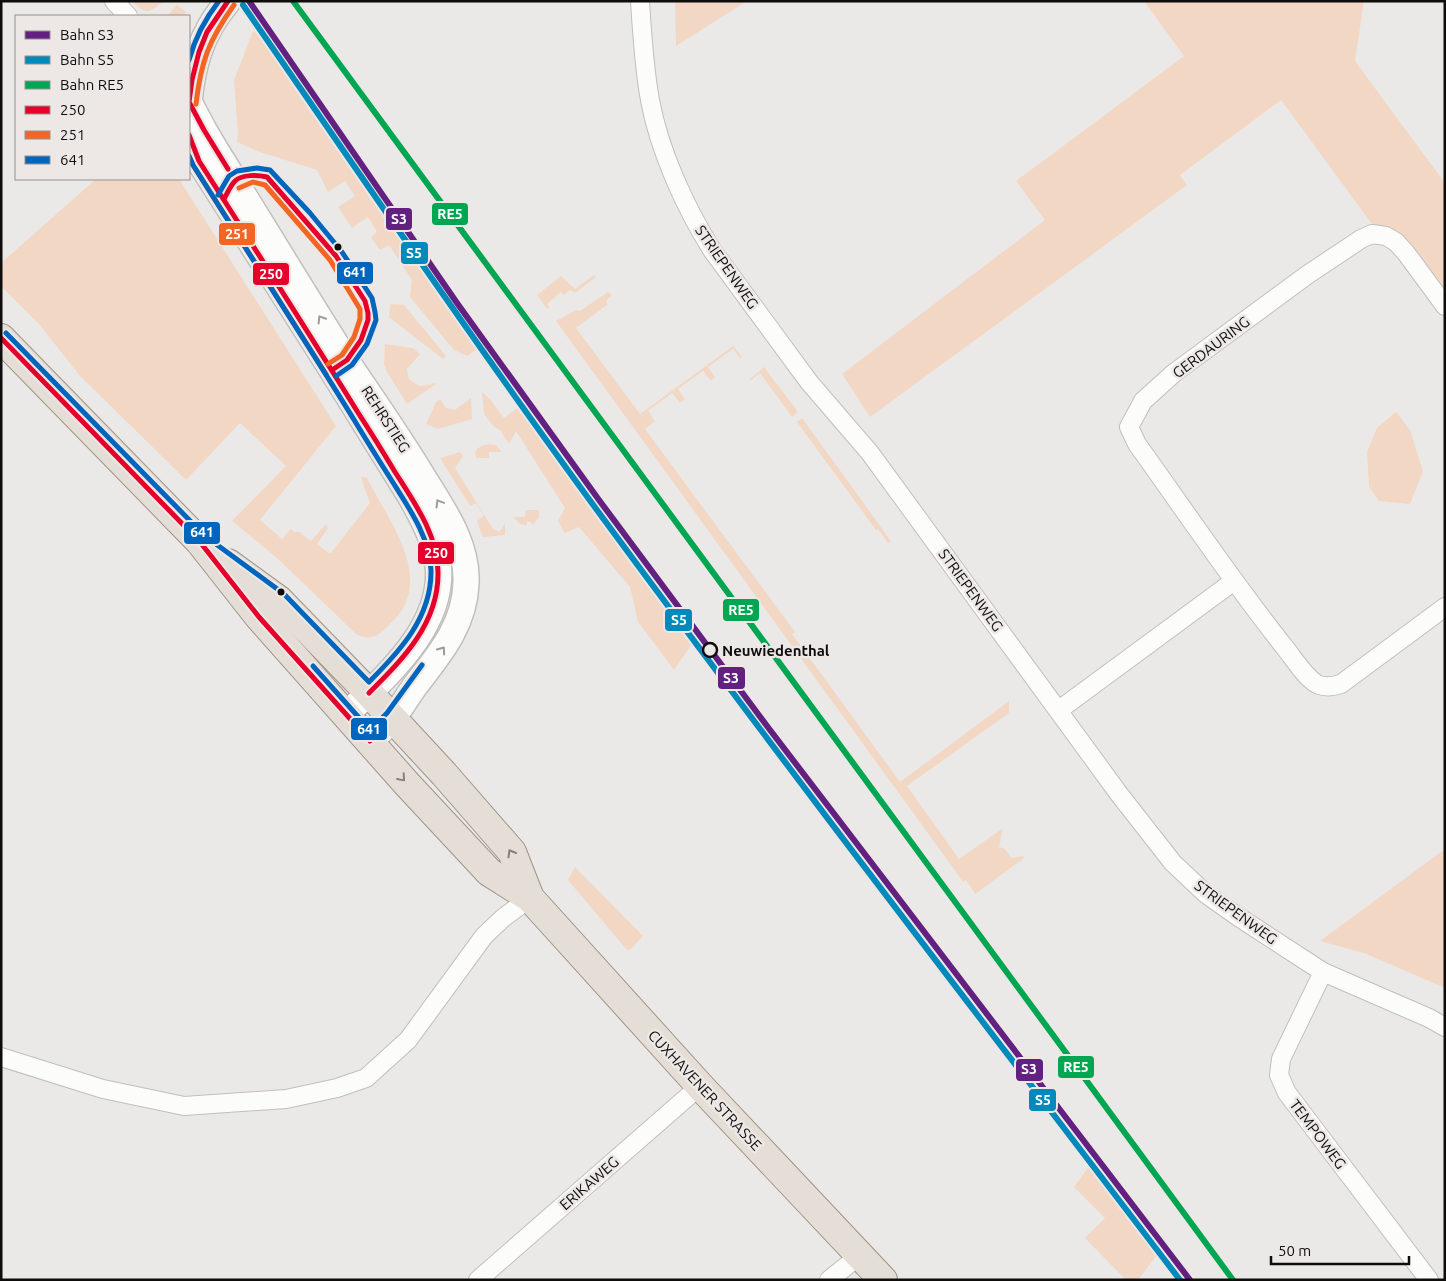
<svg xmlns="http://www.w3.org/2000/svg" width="1446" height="1281" font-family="Ubuntu,sans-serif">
	<rect width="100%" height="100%" fill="#ebe9e7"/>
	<g fill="#f2d7c5">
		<path d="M132,1H164C148,13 148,16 132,1Z"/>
		<polygon points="675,1 747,1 676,46"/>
		<polygon points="1144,1 1364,1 1355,61 1445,183 1445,306 1380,235 1281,100 1180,175 1187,185 870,417 842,374 1045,220 1016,181 1184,56"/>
		<polygon points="177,5 186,12 184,16 167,16"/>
		<polygon points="253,31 261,37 477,349 467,356 454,350 410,297 412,280 389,245 380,250 371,237 377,232 368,217 352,228 338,207 355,196 345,181 328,192 317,170 257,151 237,142 238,134 234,80"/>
		<path d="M96,179H179L336,426L260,520L282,539L291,529L295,532H299L311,541L326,524L328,528L317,544L330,554L370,503L361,478L362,477L367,478C385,515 428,568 402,610C398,616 392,622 387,627C377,637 369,641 356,634L276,557L232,521L286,466L240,423L186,480L80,376L39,324L1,286V263Z"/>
		<polygon points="594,275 596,277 575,293 570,290 564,295 561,292 547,304 549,307 547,309 537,295 561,276 575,289"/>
		<polygon points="608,292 612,295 607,300 607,305 576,328 640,414 733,346 742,357 740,358 733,349 708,367 715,377 711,381 703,371 678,389 685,399 680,403 672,393 648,411 655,421 645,429 795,632 792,634 900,782 1009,701 1009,713 907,786 959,859 1003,828 999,847 1005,849 1012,858 1023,856 1024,858 975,894 966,880 963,882 951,865 556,321 576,310 580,311"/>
		<polygon points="390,304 404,305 446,356 443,359 389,317"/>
		<polygon points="385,344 413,348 420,354 407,369 409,379 419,386 429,385 434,383 436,384 407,404 387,372 384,364"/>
		<polygon points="764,367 798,412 792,417 760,373 750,381 749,380"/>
		<polygon points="482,392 490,399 504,418 520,406 694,641 674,670 638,622 630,587 579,527 565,533 558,521 565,508 516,431 509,444 500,430 493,426 484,414"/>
		<polygon points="471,398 472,419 438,429 426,424 436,402 440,399 446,408 455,410"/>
		<polygon points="1396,412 1410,430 1423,471 1410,504 1379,501 1369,487 1367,452 1377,428"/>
		<polygon points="802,418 891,541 888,543 878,529 876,530 797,422"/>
		<path d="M489,444L496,445L502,452H489V458H476C473,449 480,446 489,444Z"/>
		<polygon points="460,452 463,456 455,468 493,529 499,532 505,524 505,535 483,537 477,521 484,516 476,503 470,506 440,458"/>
		<polygon points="526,510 539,510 539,518 532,525 531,522 527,522 527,525 520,524 513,517 525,517"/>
		<polygon points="1445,849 1445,988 1364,953 1320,941"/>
		<polygon points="575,867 643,936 630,950 626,949 568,880"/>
		<polygon points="1090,1165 1157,1255 1138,1280 1123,1280 1124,1278 1085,1238 1105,1218 1074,1187"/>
	</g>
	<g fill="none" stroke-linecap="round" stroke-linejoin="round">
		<defs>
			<g id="street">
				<polyline points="114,1 128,16"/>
				<path d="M640,1C642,34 644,67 650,100C659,150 685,207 712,250L809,382L870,453L1119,794L1173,863L1206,894L1237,916L1323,972L1429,1018L1445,1027"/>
				<path d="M1445,306L1406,253L1396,242L1386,236L1372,234L1361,239L1307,275L1174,373L1143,401L1129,427L1137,444C1186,512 1233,583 1286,649C1294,659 1307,680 1319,685C1327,688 1334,686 1341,684L1445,607"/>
				<polyline points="1059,710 1234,581"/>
				<polyline points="1323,972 1281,1059 1279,1075 1287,1093 1429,1280"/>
				<polyline points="1,1057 103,1089 184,1106 286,1099 337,1088 366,1078 408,1040 484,936 503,918 530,898"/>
				<polyline points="478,1280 700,1086"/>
				<polyline points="829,1280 860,1255"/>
			</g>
			<g id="secondary">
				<path d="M189,102L204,130L217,152C260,221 302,291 346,360C372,399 399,437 423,477C443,509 468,544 466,583C465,625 439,655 415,686C408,696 401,707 394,717C387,726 378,734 370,741"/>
				<path d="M189,103C191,79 196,53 208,31C213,20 221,11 228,1"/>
				<path d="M189,135L191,143L199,161L332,370L409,494C419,511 428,527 434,546C457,615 391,673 345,715"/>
			</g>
			<g id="primary">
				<polyline points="1,338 200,542 259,617 407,784 489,872 530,898 700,1086 883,1280"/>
				<polyline points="228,563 279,600 369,693 444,774 512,852 530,898"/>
			</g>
		</defs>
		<use href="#street" stroke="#c1bfbe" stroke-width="20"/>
		<use href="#secondary" stroke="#c1bfbe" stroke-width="28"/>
		<use href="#primary" stroke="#a09386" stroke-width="30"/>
		<use href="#street" stroke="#fcfcfb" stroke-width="18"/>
		<use href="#secondary" stroke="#fcfcfb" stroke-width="25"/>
		<use href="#primary" stroke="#e5ded7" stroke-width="28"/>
		<defs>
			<g id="bus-1">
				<polyline points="228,1 207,32 199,52 192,80 189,102 204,130 228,169"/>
				<path d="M189,135L199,161C252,244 305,327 357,411C370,431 383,452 395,472C414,502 438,535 438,572C439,623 403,659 369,693"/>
				<path d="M224,199C227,194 230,186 235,181C242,174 258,175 267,177L336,256L365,301L368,313V320L361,340L347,360L332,370"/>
				<polyline points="1,338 200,542 259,617 370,741"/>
			</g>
			<g id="bus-2">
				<path d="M196,104C201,61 209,40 234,5"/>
				<polyline points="189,156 193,165 326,374"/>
				<polyline points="239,188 253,182 265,185 330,260 360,309 360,319 354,337 342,355 328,364"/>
			</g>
			<g id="bus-3">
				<path d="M189,60C195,38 205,19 219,1"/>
				<polyline points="218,195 229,176 237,171 257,168 270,170 310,213 342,252 372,298 375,312 376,320 367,344 352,365 336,376"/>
				<path d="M6,333L205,536L284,594L369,682C400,651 432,617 431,570C430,538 409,508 392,481C380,462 368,443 356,423C303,337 247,251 193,165L189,156"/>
				<polyline points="313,666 370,730 387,713 422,665"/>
			</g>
		</defs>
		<use href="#bus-1" stroke="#ede8e5" stroke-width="9"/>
		<use href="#bus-2" stroke="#ede8e5" stroke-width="9"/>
		<use href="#bus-3" stroke="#ede8e5" stroke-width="9"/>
		<use href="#bus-1" stroke="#e4002b" stroke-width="5"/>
		<use href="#bus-2" stroke="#f26522" stroke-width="5"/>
		<use href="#bus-3" stroke="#0065bd" stroke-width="5"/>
		<defs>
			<polyline id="rail-1" points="249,1 457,303 599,500 767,726 1190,1280"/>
			<path id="rail-2" d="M243,5C359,173 474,342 594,506C786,767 984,1023 1180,1280"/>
			<polyline id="rail-3" points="293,1 1233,1280"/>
		</defs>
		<use href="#rail-1" stroke="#ede8e5" stroke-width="10"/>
		<use href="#rail-2" stroke="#ede8e5" stroke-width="10"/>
		<use href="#rail-3" stroke="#ede8e5" stroke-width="10"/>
		<use href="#rail-1" stroke="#622181" stroke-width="6"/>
		<use href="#rail-2" stroke="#0089bb" stroke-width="6"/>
		<use href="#rail-3" stroke="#00a651" stroke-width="6"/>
	</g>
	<defs><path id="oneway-chevron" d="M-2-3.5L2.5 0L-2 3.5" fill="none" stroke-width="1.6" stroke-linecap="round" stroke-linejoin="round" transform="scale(1.25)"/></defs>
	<g stroke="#9d9c9b">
		<use href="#oneway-chevron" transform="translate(321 319) rotate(-122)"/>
		<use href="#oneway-chevron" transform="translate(439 503) rotate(-121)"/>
		<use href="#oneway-chevron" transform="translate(442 650) rotate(-55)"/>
	</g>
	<g stroke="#84807c">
		<use href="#oneway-chevron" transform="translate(402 778) rotate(49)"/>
		<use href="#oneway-chevron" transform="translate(511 853) rotate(-120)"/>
	</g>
	<g fill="#0e0d0c" stroke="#ede8e5" stroke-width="2">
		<circle cx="338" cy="247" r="4.5"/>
		<circle cx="281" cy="592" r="4.5"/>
	</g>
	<circle fill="#ede8e5" stroke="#0e0d0c" stroke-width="2.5" cx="710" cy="650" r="7"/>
	<g text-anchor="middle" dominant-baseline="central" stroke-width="5" stroke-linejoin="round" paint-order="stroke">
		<g font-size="15" fill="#0e0d0c" stroke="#ede8e5">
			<text transform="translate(727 267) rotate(55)">STRIEPENWEG</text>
			<text transform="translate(1211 347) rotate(-37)">GERDAURING</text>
			<text transform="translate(386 419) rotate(57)">REHRSTIEG</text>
			<text transform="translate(971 590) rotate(54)">STRIEPENWEG</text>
			<text transform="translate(1236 912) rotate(36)">STRIEPENWEG</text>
			<text transform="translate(705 1090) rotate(47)">CUXHAVENER STRASSE</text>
			<text transform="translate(1318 1134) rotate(53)">TEMPOWEG</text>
			<text transform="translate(589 1183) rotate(-41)">ERIKAWEG</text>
		</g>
		<g font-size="15" font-weight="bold" fill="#0e0d0c" stroke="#ede8e5" text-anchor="start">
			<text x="722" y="650">Neuwiedenthal</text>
		</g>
	</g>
	<g stroke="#ede8e5" stroke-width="2">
		<rect x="431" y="202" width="38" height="24" rx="5" fill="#00a651"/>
		<rect x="385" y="207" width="28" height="24" rx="5" fill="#622181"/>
		<rect x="218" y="222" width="38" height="24" rx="5" fill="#f26522"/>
		<rect x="400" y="241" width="29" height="24" rx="5" fill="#0089bb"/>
		<rect x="336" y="261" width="38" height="24" rx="5" fill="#0065bd"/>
		<rect x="252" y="262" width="38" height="24" rx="5" fill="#e4002b"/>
		<rect x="183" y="521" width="38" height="24" rx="5" fill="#0065bd"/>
		<rect x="417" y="541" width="38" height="24" rx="5" fill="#e4002b"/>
		<rect x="722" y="598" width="38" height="24" rx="5" fill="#00a651"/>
		<rect x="664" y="608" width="29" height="24" rx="5" fill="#0089bb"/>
		<rect x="717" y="666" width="29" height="24" rx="5" fill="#622181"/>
		<rect x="350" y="717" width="38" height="24" rx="5" fill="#0065bd"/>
		<rect x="1057" y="1055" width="38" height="24" rx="5" fill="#00a651"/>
		<rect x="1015" y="1058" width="29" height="24" rx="5" fill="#622181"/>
		<rect x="1028" y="1088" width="29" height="24" rx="5" fill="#0089bb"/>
	</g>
	<g font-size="14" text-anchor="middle" font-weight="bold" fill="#fff">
		<text x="450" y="219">RE5</text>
		<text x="399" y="224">S3</text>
		<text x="237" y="239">251</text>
		<text x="414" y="258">S5</text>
		<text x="355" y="277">641</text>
		<text x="271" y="279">250</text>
		<text x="202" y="537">641</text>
		<text x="436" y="558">250</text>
		<text x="741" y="615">RE5</text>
		<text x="679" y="625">S5</text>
		<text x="731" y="683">S3</text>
		<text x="369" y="734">641</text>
		<text x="1076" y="1072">RE5</text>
		<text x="1029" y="1074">S3</text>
		<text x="1043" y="1105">S5</text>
	</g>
	<rect width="1446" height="1281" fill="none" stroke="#0e0d0c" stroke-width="5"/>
	<rect x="15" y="15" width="175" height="165" fill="#ede8e5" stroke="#94908e"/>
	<rect x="25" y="31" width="25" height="8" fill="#622181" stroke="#94908e"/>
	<text x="60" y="40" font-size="15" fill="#0e0d0c">Bahn S3</text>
	<rect x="25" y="56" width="25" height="8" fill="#0089bb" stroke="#94908e"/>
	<text x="60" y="65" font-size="15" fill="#0e0d0c">Bahn S5</text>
	<rect x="25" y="81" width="25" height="8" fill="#00a651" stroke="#94908e"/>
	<text x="60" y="90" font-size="15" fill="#0e0d0c">Bahn RE5</text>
	<rect x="25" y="106" width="25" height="8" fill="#e4002b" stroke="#94908e"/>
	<text x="60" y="115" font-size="15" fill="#0e0d0c">250</text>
	<rect x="25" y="131" width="25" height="8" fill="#f26522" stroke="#94908e"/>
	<text x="60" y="140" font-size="15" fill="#0e0d0c">251</text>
	<rect x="25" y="156" width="25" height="8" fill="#0065bd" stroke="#94908e"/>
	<text x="60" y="165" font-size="15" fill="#0e0d0c">641</text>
	<path d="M1271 1256v8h138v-8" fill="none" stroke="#0e0d0c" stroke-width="2.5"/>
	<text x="1278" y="1256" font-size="15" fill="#0e0d0c" stroke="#ede8e5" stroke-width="4" paint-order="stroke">50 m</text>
</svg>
